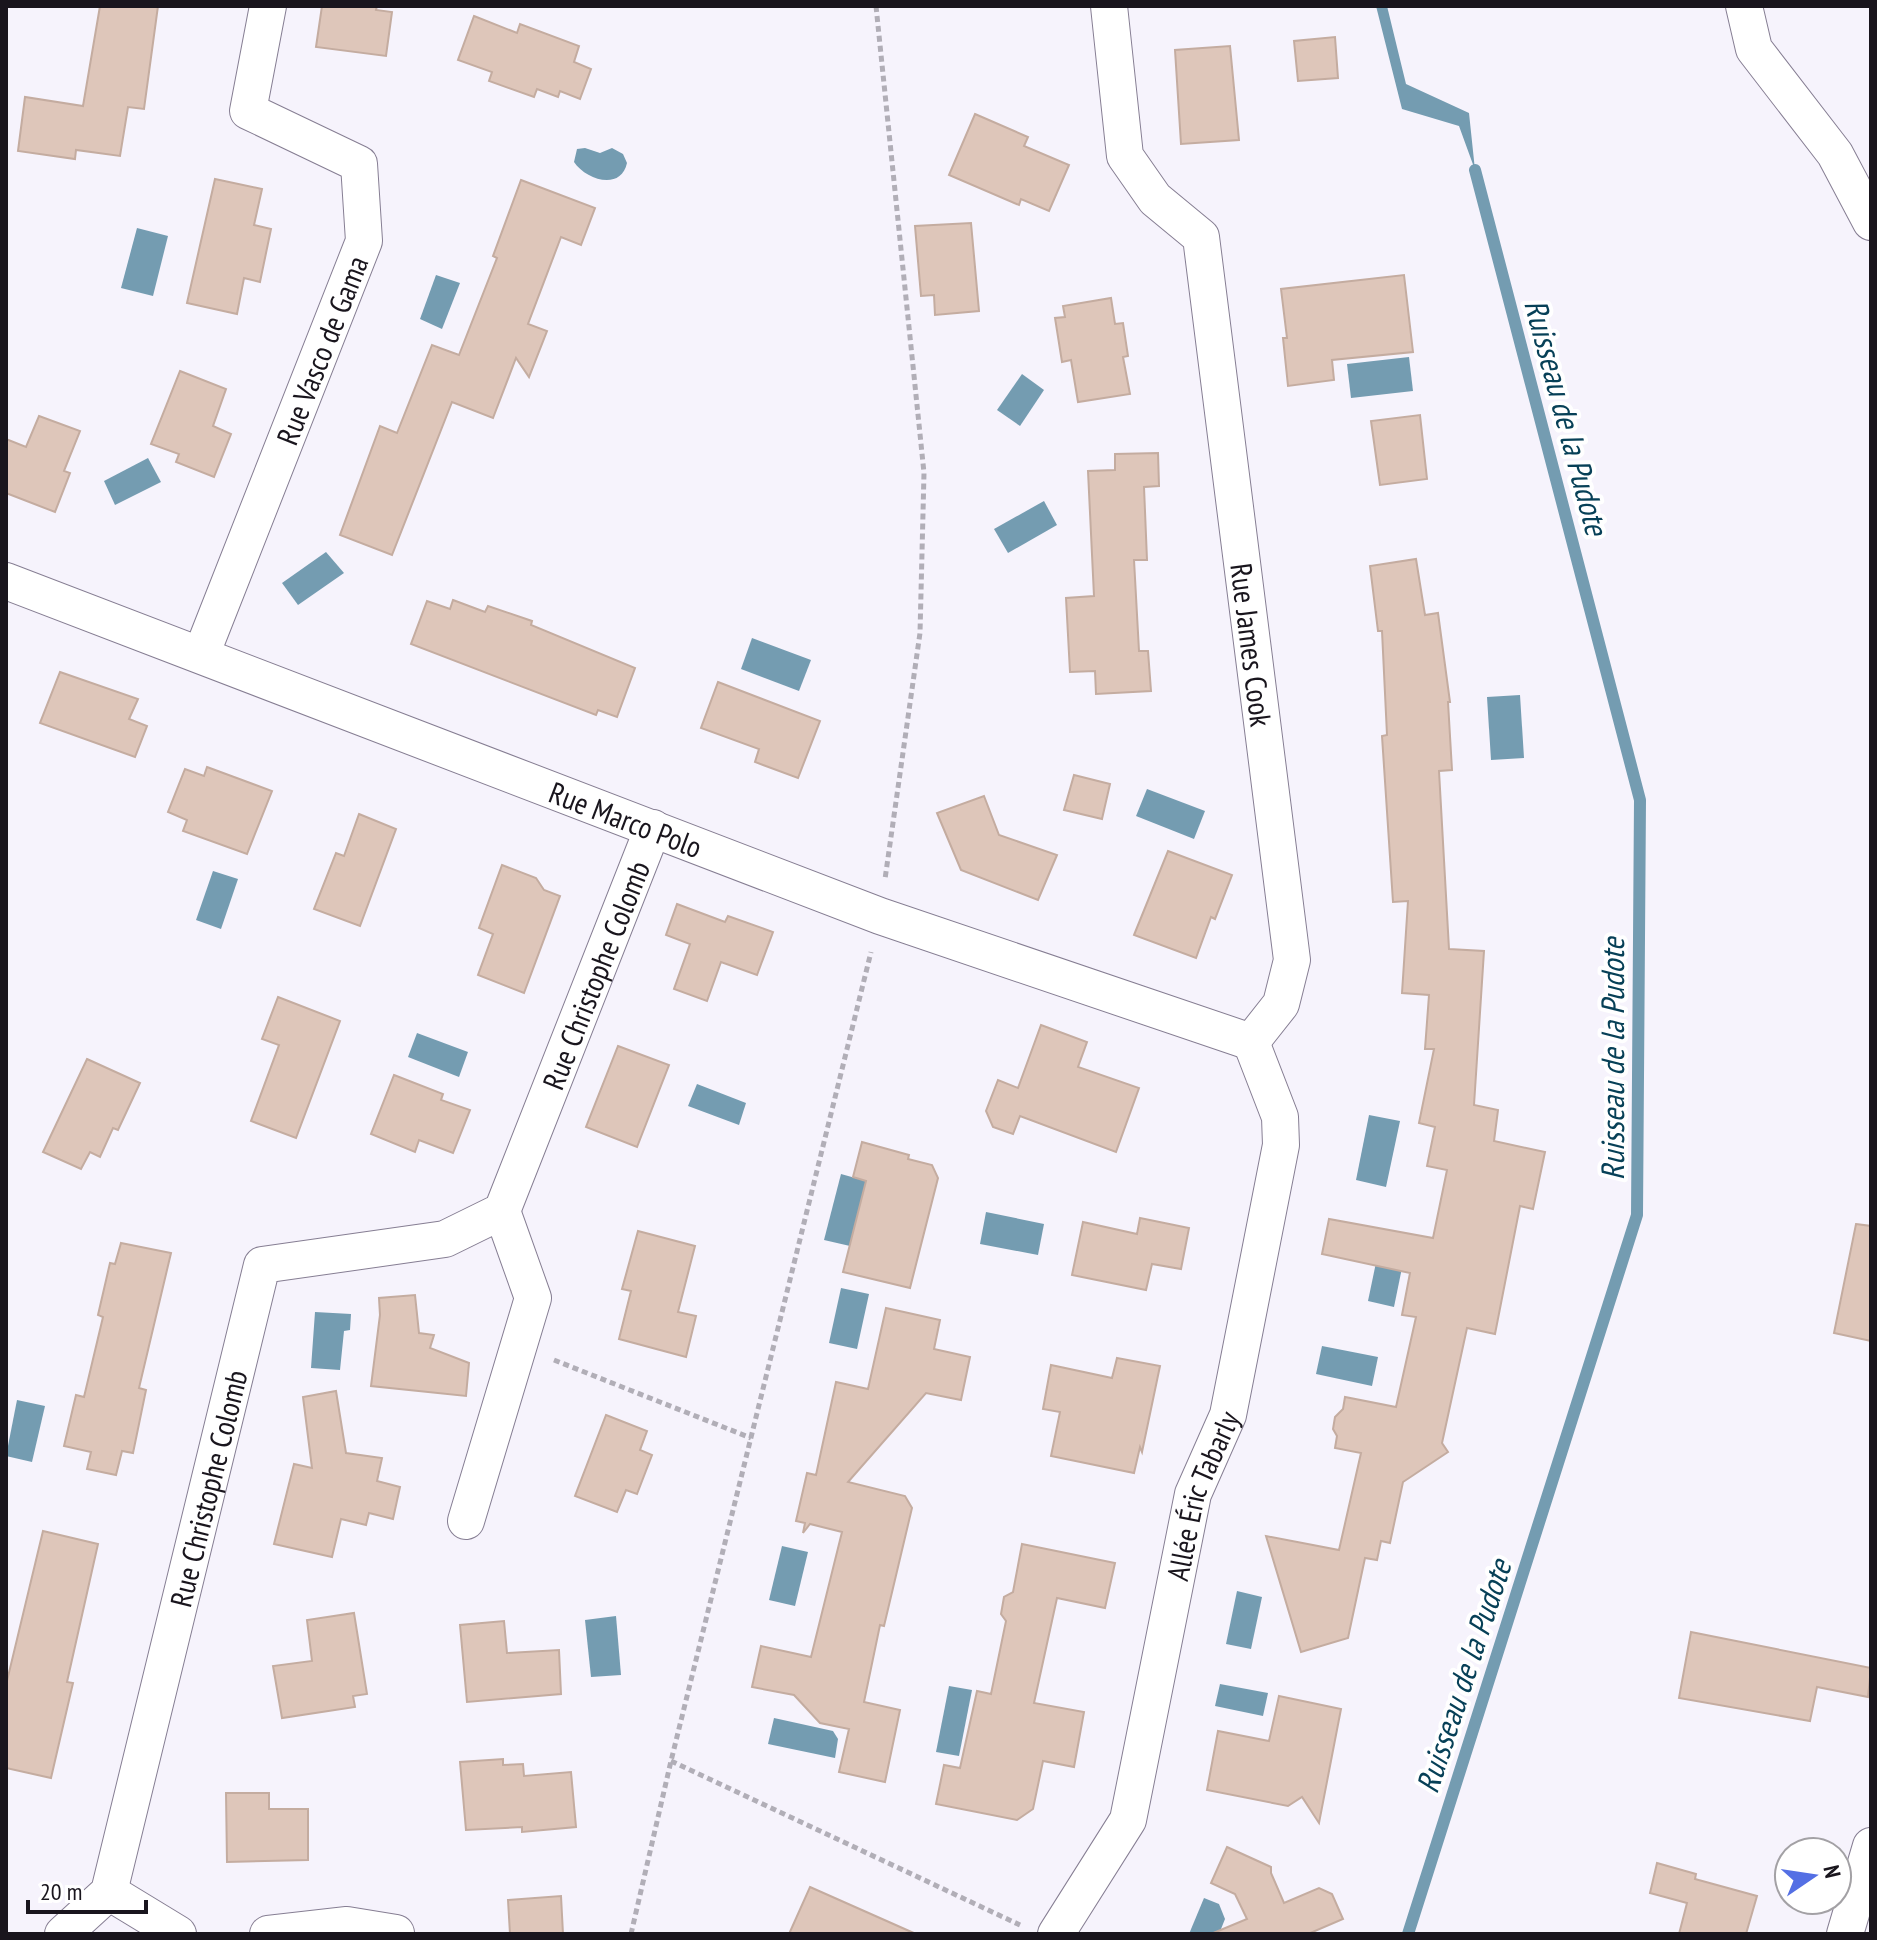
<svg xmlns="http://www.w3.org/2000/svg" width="1877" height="1940" font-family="'PT Sans Narrow',sans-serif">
	<rect width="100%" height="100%" fill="#f6f3fc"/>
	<g fill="#749cb1">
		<polygon points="1376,6 1387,6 1406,84 1469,113 1475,170 1459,126 1402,109"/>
		<path d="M585,148L600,153L612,148L623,154L627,163C621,191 586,180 574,162L577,149Z"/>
		<polygon points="137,228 168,236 153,296 121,288"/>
		<polygon points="436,275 460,283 442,329 420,319"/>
		<polygon points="1409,357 1413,391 1351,398 1347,364"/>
		<polygon points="1022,374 1044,390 1020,426 997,410"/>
		<polygon points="148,458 161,482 115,505 104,481"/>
		<polygon points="1044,501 1057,525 1008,553 994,529"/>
		<polygon points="326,552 344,573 298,605 282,583"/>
		<polygon points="752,638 811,660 799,691 741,669"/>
		<polygon points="1520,695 1524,758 1491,760 1487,697"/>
		<polygon points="1147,789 1205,811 1194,839 1136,816"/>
		<polygon points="213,871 238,879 221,929 196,920"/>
		<polygon points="417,1033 468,1052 459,1077 408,1057"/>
		<polygon points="697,1084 746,1103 739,1125 688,1106"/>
		<polygon points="1369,1115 1400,1121 1386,1187 1356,1180"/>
		<polygon points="841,1174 866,1181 850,1246 824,1240"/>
		<polygon points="986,1212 1044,1224 1038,1255 980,1244"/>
		<polygon points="1378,1253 1404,1258 1394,1307 1368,1301"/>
		<polygon points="841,1288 869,1294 857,1349 829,1343"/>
		<polygon points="315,1312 351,1314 350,1330 344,1331 340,1370 311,1368"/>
		<polygon points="1322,1346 1378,1357 1372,1386 1316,1374"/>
		<polygon points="17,1400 45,1406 32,1462 6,1456"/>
		<polygon points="782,1546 808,1552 795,1606 769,1600"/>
		<polygon points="1237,1591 1262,1597 1251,1649 1226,1644"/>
		<polygon points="616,1616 621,1675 591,1677 585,1620"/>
		<polygon points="1220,1684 1268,1693 1263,1716 1215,1706"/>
		<polygon points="949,1686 972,1690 959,1756 936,1752"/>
		<polygon points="774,1718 833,1731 838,1739 835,1758 768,1744"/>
		<polygon points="1204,1898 1219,1904 1225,1919 1219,1934 1189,1934"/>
	</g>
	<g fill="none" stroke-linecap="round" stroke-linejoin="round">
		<polyline stroke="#749cb1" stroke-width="12" points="1408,1934 1637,1215 1640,800 1475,170"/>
	</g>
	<g fill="#dec6ba" stroke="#c4aca0" stroke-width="2">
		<polygon points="100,6 158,6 144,109 128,107 120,156 76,150 75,159 18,151 25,97 83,106"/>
		<polygon points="322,6 377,6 376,10 392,12 386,56 316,47"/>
		<polygon points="474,16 517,33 520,24 579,46 574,62 591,69 580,99 560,91 558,97 537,89 534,97 489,81 492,72 458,60"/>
		<polygon points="1335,37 1338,78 1298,81 1294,41"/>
		<polygon points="1230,46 1239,140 1181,144 1175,50"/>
		<polygon points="975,114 1028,137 1024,146 1069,165 1049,211 1021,199 1019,205 949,175"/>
		<polygon points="215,179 262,189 254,225 271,229 260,282 244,278 237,314 187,303"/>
		<polygon points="521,180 595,208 581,245 561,237 528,324 547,331 529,377 516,358 493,418 452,402 392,555 340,535 380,426 397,433 432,345 459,355 497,258 493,256"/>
		<polygon points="971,223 979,311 935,315 934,295 921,296 915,226"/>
		<polygon points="1404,275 1413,352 1332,360 1334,380 1288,386 1283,338 1287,338 1281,289"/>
		<polygon points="1111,298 1115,324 1123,323 1128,356 1123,357 1130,394 1078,402 1071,360 1062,362 1055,318 1065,317 1063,306"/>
		<polygon points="180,371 226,389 213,426 231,434 214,477 176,462 179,454 151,444"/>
		<polygon points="1420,415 1427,479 1380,485 1371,421"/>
		<polygon points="39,416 80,431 64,471 70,473 55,512 6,493 6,439 26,447"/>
		<polygon points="1158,453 1159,486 1144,487 1147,560 1134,560 1139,651 1148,651 1151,691 1096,694 1095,671 1070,672 1066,598 1094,596 1088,471 1115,470 1115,454"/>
		<polygon points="1416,559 1425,615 1438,613 1450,702 1448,702 1452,770 1439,771 1449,949 1484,951 1474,1105 1498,1110 1494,1141 1545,1152 1533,1209 1520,1206 1495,1334 1467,1328 1442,1443 1448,1452 1403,1482 1390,1543 1381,1541 1377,1560 1365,1558 1348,1638 1301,1652 1266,1536 1339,1550 1361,1453 1335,1448 1337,1436 1333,1429 1335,1417 1343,1409 1345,1397 1396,1407 1416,1317 1402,1315 1410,1273 1322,1254 1329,1219 1433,1238 1447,1170 1427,1166 1435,1127 1419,1123 1434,1049 1425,1049 1429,995 1402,993 1408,901 1393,902 1382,736 1387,735 1382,631 1378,631 1370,566"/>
		<polygon points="453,600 485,612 488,606 532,621 531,625 635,668 617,717 598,710 596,715 411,644 427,601 450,609"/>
		<polygon points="60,672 138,699 129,719 147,726 135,757 40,723"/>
		<polygon points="718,682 820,721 798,778 755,762 759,749 701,728"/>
		<polygon points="207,767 272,791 247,854 183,831 187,820 168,812 185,769 204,776"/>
		<polygon points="1074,775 1110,784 1102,819 1064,810"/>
		<polygon points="984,796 999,835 1057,855 1038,900 961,870 937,813"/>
		<polygon points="359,814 396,829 360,926 314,909 336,853 344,856"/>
		<polygon points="1168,851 1232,875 1215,919 1211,917 1196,958 1134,935"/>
		<polygon points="502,865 536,878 544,890 560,896 524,993 478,975 493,934 479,928"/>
		<polygon points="677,904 725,922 728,916 773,932 757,975 721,962 707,1001 674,989 690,944 666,935"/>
		<polygon points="278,997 340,1021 296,1138 251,1121 279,1045 262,1039"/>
		<polygon points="1041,1025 1087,1042 1078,1067 1139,1088 1116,1152 1020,1116 1013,1134 993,1127 986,1111 998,1080 1018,1088"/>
		<polygon points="618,1046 669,1065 637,1147 586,1127"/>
		<polygon points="87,1059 140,1083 118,1130 113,1128 100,1157 90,1152 81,1169 43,1152"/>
		<polygon points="394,1075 443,1094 441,1100 470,1110 453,1153 419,1140 415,1152 371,1134"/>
		<polygon points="862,1142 909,1155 908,1159 932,1165 938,1178 910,1288 843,1272 866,1181 853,1177"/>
		<polygon points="1140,1218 1189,1228 1181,1269 1152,1264 1146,1290 1072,1275 1083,1222 1137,1234"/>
		<polygon points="1856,1224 1871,1226 1871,1341 1834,1333"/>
		<polygon points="638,1231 695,1246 678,1312 696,1316 686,1357 619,1339 631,1291 622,1289"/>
		<polygon points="121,1243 171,1253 139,1388 146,1390 133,1453 122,1451 116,1475 87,1469 91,1452 64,1446 76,1395 84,1397 103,1317 98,1315 110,1263 115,1264"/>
		<polygon points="415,1295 419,1333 434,1335 430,1348 469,1363 466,1396 371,1386 380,1315 379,1298"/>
		<polygon points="886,1308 940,1320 934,1349 970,1357 961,1400 926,1393 848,1482 905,1496 912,1508 884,1626 880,1625 864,1702 900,1710 885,1782 839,1772 849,1729 820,1723 794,1695 752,1687 761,1646 811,1657 842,1532 810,1524 803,1533 805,1523 796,1521 807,1473 816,1475 836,1382 868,1389"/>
		<polygon points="1117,1358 1160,1366 1142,1452 1140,1447 1134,1473 1051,1456 1060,1412 1043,1409 1051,1365 1112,1378"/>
		<polygon points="336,1391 346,1453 382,1458 377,1481 400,1487 393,1519 369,1513 366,1525 341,1519 332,1557 274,1544 294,1464 312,1468 303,1397"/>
		<polygon points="606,1415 647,1431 640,1450 652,1455 637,1494 626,1490 617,1512 575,1496"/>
		<polygon points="43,1531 98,1544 67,1682 73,1683 51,1778 6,1768 6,1685"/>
		<polygon points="1022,1544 1115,1563 1105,1608 1057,1598 1034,1703 1084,1712 1074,1767 1043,1761 1033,1809 1017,1820 936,1804 944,1765 960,1768 977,1691 991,1694 1006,1621 1001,1614 1004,1597 1013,1592"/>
		<polygon points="354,1613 367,1694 353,1696 355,1707 282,1718 273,1666 312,1661 307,1620"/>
		<polygon points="504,1621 507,1653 559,1650 561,1694 467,1702 460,1625"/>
		<polygon points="1691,1632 1871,1668 1868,1697 1817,1687 1810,1721 1679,1698"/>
		<polygon points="1279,1696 1341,1709 1319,1823 1302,1797 1288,1806 1207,1790 1218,1731 1269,1741"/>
		<polygon points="503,1759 503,1765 523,1764 524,1776 571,1772 576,1827 522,1832 522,1827 466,1830 460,1762"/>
		<polygon points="226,1793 269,1793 269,1809 308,1809 308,1860 227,1862"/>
		<polygon points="1227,1847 1271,1867 1271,1873 1284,1903 1319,1888 1332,1894 1343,1919 1308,1934 1211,1934 1247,1919 1235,1894 1211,1883"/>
		<polygon points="1657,1863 1696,1874 1695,1879 1757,1896 1746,1934 1679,1934 1687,1903 1650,1893"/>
		<polygon points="810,1887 916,1934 789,1934"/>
		<polygon points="561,1896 563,1934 510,1934 508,1900"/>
	</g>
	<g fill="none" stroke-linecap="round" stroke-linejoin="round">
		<defs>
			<g id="street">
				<path id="s1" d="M1109,6L1125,156L1155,199L1201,237L1292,960L1281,1004L1251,1042"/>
				<polyline points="1744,6 1754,49 1835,154 1871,222"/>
				<path id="s2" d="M6,581L880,916L1251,1042"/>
				<path id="s3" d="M201,655L364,241L359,164L248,111L268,6"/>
				<polyline points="466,1521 533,1298 502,1211"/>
				<polyline points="109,1892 178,1934"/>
				<path id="s4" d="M63,1934L109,1892L262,1265L445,1239L502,1211L653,828"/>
				<polyline points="268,1934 347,1925 396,1933"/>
				<path id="s5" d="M1056,1934L1128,1820L1193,1494L1228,1415L1281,1145L1280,1117L1251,1042"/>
				<polyline points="1845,1934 1871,1846"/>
			</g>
		</defs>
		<use href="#street" stroke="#867e93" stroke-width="38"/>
		<g stroke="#b1aeb7" stroke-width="5" stroke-dasharray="6 4" stroke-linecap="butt">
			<polyline points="876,6 924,473 920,633 885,879"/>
			<polyline points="554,1360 751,1438"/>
			<polyline points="671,1761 1020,1925"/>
			<polyline points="631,1934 671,1761 871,952"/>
		</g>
		<use href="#street" stroke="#fff" stroke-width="36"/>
	</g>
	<g text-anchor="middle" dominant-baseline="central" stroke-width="8" stroke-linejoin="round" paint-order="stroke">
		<g font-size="30" fill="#19151d" stroke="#fff">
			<text stroke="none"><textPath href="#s3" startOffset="328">Rue Vasco de Gama</textPath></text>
			<text stroke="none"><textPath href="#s1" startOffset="674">Rue James Cook</textPath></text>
			<text stroke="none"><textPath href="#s2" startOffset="664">Rue Marco Polo</textPath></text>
			<text stroke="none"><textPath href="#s4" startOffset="1210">Rue Christophe Colomb</textPath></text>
			<text stroke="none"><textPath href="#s4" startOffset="478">Rue Christophe Colomb</textPath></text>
			<text stroke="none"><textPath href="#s5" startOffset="468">Allée Éric Tabarly</textPath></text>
		</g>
		<g font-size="32" font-style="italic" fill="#074057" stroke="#fff">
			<text transform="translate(1567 417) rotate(75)">Ruisseau de la Pudote</text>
			<text transform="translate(1612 1059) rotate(-90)">Ruisseau de la Pudote</text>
			<text transform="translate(1463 1676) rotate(-72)">Ruisseau de la Pudote</text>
		</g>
	</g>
	<rect width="1877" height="1940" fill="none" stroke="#19151d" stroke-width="16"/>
	<g transform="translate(1813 1876) rotate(77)"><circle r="38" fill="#ffffff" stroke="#a3a1a5" stroke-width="2"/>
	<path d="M0-6L14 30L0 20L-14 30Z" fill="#546fe4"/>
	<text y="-12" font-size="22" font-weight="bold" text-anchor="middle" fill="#19151d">N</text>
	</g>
	<path d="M28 1900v12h118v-12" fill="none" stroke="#19151d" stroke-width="4"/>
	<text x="40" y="1900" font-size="24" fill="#19151d" stroke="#ffffff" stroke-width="6" paint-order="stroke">20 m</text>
</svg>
